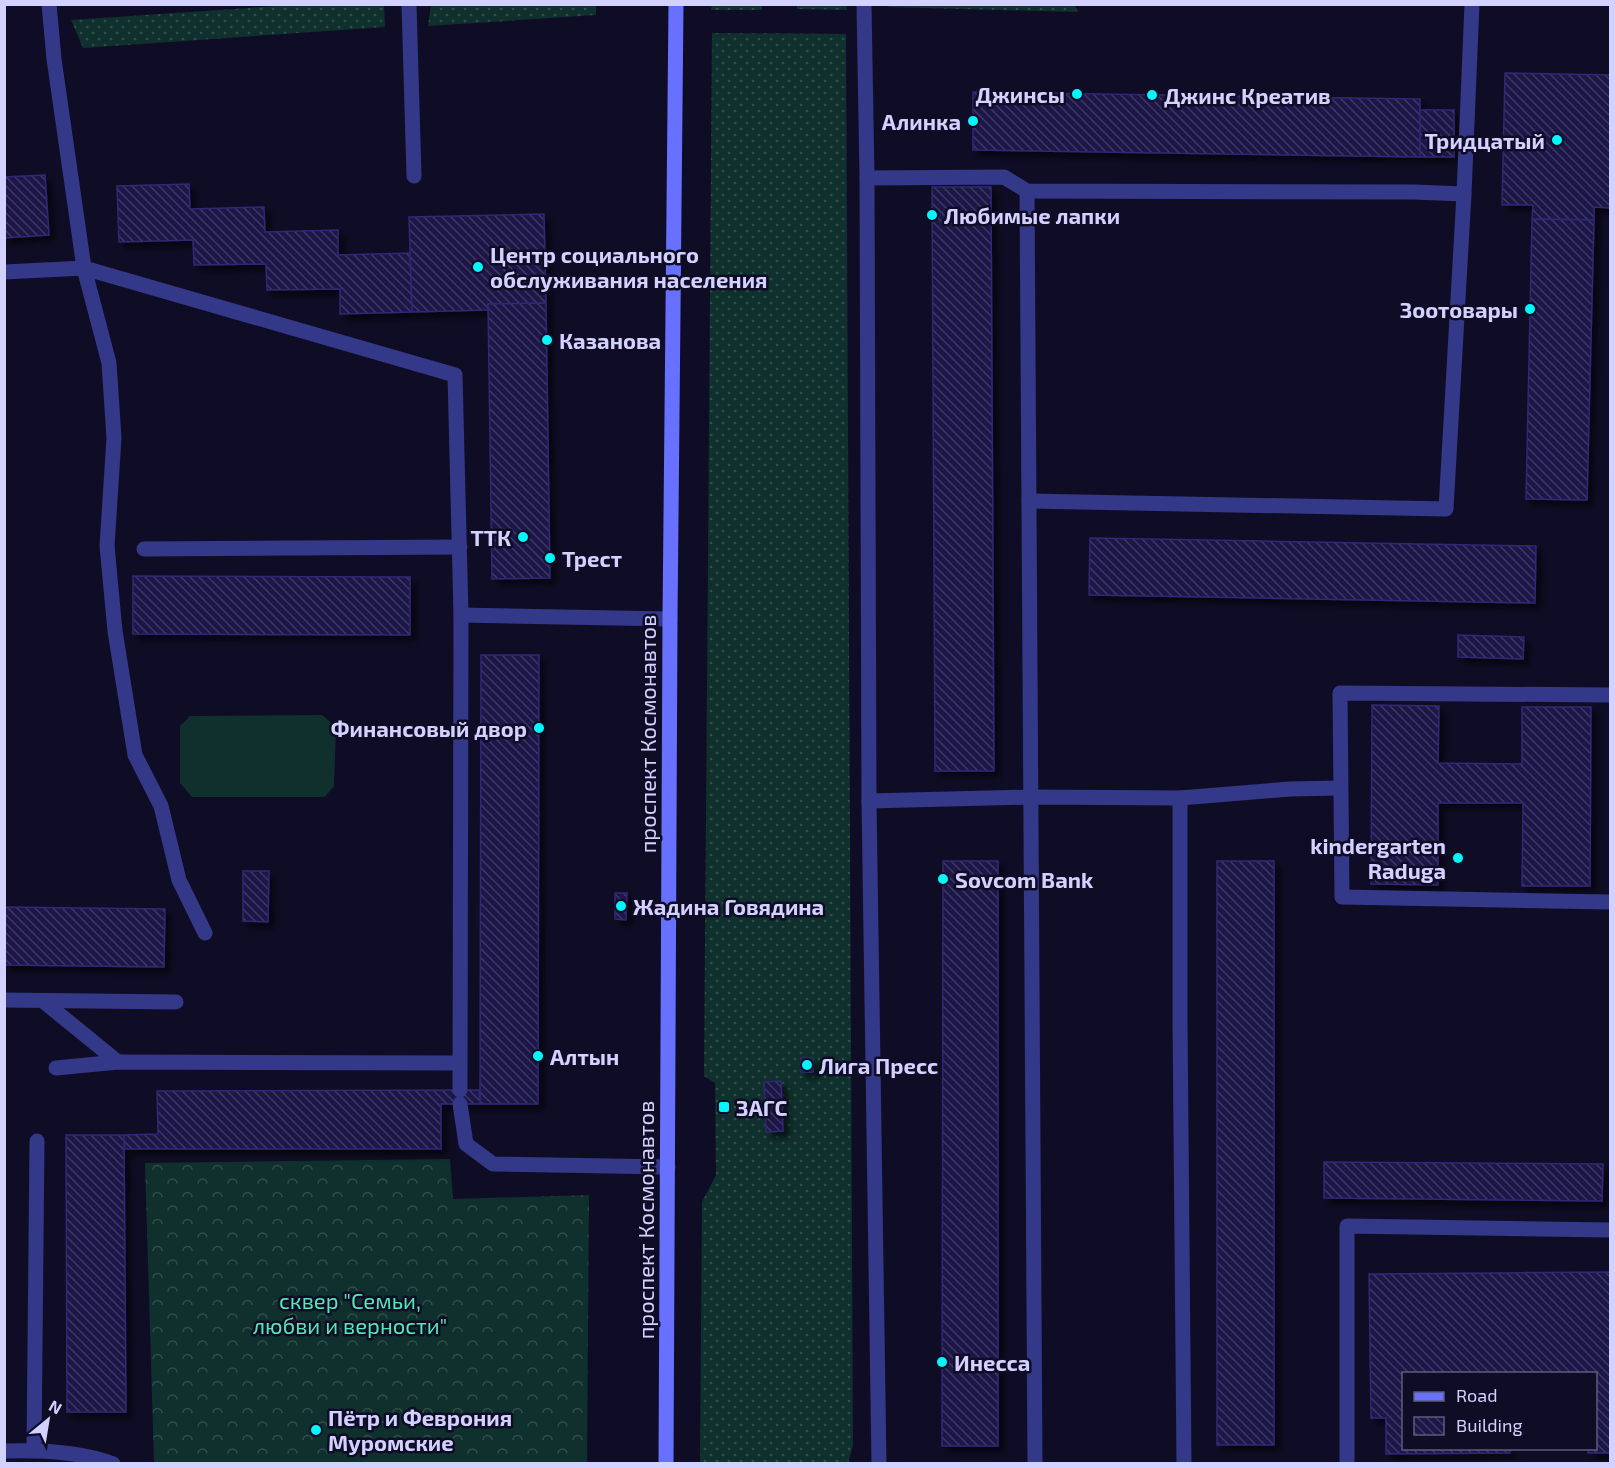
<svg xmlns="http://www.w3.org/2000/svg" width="1615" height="1468" font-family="'Exo 2',sans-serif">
	<defs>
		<pattern id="grass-dots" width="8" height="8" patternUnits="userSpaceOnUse" patternTransform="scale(1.5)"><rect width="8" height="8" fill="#0f302c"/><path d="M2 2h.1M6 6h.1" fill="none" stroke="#314d4c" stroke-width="1.8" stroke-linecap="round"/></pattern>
		<pattern id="forest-crowns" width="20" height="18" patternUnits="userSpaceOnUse" patternTransform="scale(1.5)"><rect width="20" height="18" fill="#0f302c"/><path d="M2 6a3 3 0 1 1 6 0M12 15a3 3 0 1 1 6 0" fill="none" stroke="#314d4c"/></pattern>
		<pattern id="building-back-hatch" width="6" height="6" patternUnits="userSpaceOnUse" patternTransform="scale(1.5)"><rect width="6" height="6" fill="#1d1748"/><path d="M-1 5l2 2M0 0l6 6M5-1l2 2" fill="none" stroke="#3d3863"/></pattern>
		<filter id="shadow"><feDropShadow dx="5.5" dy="5.5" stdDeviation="3" flood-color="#0009"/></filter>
	</defs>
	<rect width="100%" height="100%" fill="#0f0d25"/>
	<g fill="url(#grass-dots)">
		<polygon points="384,4 385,27 83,48 71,20 291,5"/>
		<polygon points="431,5 596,5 596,15 428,26"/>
		<polygon points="712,5 762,5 762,10 711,10"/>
		<polygon points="797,5 846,5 847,10 797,9"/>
		<polygon points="889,5 1074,4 1078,12 888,7"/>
		<polygon points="712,33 846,34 853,1445 848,1463 700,1464 702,1202 716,1175 715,1083 704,1076"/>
	</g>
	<polygon fill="url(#forest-crowns)" points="450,1159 453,1199 589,1195 587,1463 157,1464 154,1462 145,1163"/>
	<polygon fill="#0f302c" points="322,715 336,727 334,786 325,797 192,797 180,783 180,726 190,716"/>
	<g fill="url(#building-back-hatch)" stroke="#302775" stroke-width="1.5" filter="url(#shadow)">
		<polygon points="1505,73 1610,75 1610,208 1594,207 1594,220 1532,219 1533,205 1502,205"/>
		<polygon points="973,92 1420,99 1420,157 973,150"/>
		<rect x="1420" y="110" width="34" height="47"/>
		<polygon points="45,175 49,235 4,238 4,177"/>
		<polygon points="189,184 190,209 264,207 265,232 338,230 338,255 410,253 412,312 340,314 340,289 267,290 266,264 194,265 193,240 119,242 117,186"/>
		<polygon points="932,187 991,187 994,771 935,771"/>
		<polygon points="544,214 546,303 488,304 488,310 412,312 409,217"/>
		<polygon points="1532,219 1594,220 1587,500 1526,499"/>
		<polygon points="546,303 550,578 492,579 488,304"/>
		<polygon points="1090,538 1536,546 1535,603 1089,595"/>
		<polygon points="133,576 410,577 410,635 133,634"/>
		<polygon points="1458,635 1524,637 1523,659 1458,657"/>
		<polygon points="481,655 539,655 538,1104 480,1104"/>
		<polygon points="1372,705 1439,706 1438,763 1522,764 1522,707 1591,707 1590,886 1522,886 1523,803 1438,803 1438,885 1371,884"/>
		<polygon points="943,861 998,861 998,1446 942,1446"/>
		<rect x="1217" y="861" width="57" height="584"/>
		<polygon points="243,871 269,871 268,922 243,921"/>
		<polygon points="615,893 627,893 626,920 615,919"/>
		<polygon points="4,907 165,909 164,967 4,965"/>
		<rect x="801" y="1058" width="12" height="14"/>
		<polygon points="781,1081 783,1131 766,1132 764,1082"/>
		<polygon points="479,1090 480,1104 441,1104 441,1149 125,1149 124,1135 158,1134 157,1091"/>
		<polygon points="66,1135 124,1135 126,1412 67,1412"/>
		<polygon points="1324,1162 1603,1164 1602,1201 1324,1198"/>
		<polygon points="1610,1272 1610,1453 1588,1453 1588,1448 1596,1448 1596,1374 1404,1374 1404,1448 1510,1448 1510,1453 1386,1454 1386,1418 1371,1418 1369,1274"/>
	</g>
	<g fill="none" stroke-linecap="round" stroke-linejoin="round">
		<g stroke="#343888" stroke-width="15">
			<polyline points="49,4 54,59 84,268 109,363 114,438 107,546 115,631 135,755 161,806 179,880 205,933"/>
			<polyline points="409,4 414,176"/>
			<polyline points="867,178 1004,177 1027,191 1414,192 1464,194"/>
			<polyline points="1027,191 1035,1464"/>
			<polyline points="4,272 84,268 455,375 461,615 460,1090"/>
			<polyline points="1029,501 1446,509 1464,194 1472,4"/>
			<polyline points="144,549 460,547"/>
			<polyline points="461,615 670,619"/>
			<polyline points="1610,695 1340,693 1342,897 1610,902"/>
			<polyline points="1180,798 1180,1021 1184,1464"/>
			<polyline points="869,801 1032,797 1180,798 1290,789 1340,788"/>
			<polyline points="4,1000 176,1002"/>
			<polyline points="43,1001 118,1062"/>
			<polyline points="56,1068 118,1062 459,1063"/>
			<polyline points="460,1104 466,1144 493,1164 668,1167"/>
			<polyline points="34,1450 37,1141"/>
			<polyline points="1347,1464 1347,1226 1610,1230"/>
		</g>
		<g stroke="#343888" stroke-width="15">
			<polyline points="864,4 867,178 869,801 879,1464"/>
			<path d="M4,1451C38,1450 81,1451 113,1464"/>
		</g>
		<polyline stroke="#6871ff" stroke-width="15" points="666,1464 670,619 676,4"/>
	</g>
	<g fill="#00f8fc" stroke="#0f0d25" stroke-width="2">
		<circle cx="1077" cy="94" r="6"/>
		<circle cx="1152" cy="95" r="6"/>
		<circle cx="973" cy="121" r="6"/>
		<circle cx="1557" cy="140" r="6"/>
		<circle cx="932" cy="215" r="6"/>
		<circle cx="478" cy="267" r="6"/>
		<circle cx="1530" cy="309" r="6"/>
		<circle cx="547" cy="340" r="6"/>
		<circle cx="523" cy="537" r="6"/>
		<circle cx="550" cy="558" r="6"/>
		<circle cx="539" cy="728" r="6"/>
		<circle cx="1458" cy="858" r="6"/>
		<circle cx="943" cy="879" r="6"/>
		<circle cx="621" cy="906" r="6"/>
		<circle cx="538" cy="1056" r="6"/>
		<circle cx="807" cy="1065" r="6"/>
		<rect x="718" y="1101" width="12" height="12" rx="3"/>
		<circle cx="942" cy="1362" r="6"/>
		<circle cx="316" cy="1430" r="6"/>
	</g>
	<g text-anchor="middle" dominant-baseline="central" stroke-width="5" stroke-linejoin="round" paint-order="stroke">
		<g font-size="22" font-weight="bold" fill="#d2d1ff" stroke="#0f0d25" text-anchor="start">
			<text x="1065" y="94" text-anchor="end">Джинсы</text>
			<text x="1164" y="95">Джинс Креатив</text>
			<text x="961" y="121" text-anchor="end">Алинка</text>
			<text x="1545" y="140" text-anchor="end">Тридцатый</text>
			<text x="944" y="215">Любимые лапки</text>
			<text x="490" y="254">Центр социального<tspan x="490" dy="25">обслуживания населения</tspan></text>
			<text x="1518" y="309" text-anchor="end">Зоотовары</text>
			<text x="559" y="340">Казанова</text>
			<text x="511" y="537" text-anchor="end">ТТК</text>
			<text x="562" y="558">Трест</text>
			<text x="527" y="728" text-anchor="end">Финансовый двор</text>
			<text x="1446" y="845" text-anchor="end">kindergarten<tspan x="1446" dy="25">Raduga</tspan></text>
			<text x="955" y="879">Sovcom Bank</text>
			<text x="633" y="906">Жадина Говядина</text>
			<text x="550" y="1056">Алтын</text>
			<text x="819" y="1065">Лига Пресс</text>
			<text x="736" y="1107">ЗАГС</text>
			<text x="954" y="1362">Инесса</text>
			<text x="328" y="1417">Пётр и Феврония<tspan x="328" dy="25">Муромские</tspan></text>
		</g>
		<g font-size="22" fill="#d2d1ff" stroke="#0f0d25">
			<text transform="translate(647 734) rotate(-90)">проспект Космонавтов</text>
			<text transform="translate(645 1220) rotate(-90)">проспект Космонавтов</text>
		</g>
		<g font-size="22" fill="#53e9b6" stroke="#0f0d25">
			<text x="350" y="1300">сквер "Семьи,<tspan x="350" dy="25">любви и верности"</tspan></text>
		</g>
	</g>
	<rect width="1615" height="1468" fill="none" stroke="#d2d1ff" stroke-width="12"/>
	<rect x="1402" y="1372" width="195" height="78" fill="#0f0d25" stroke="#5d5b7c" stroke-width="1.5"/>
	<rect x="1414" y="1392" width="30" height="9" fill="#6871ff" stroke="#5d5b7c" stroke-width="1.5"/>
	<text x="1456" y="1402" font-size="18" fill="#d2d1ff">Road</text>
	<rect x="1414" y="1417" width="30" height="18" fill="url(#building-back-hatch)" stroke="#5d5b7c" stroke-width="1.5"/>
	<text x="1456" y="1432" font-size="18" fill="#d2d1ff">Building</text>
	<g transform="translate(48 1420) rotate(30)" stroke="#0f0d25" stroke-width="4.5" paint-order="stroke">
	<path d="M0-4.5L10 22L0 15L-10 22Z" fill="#d2d1ff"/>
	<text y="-9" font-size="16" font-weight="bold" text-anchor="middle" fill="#d2d1ff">N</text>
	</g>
</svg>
